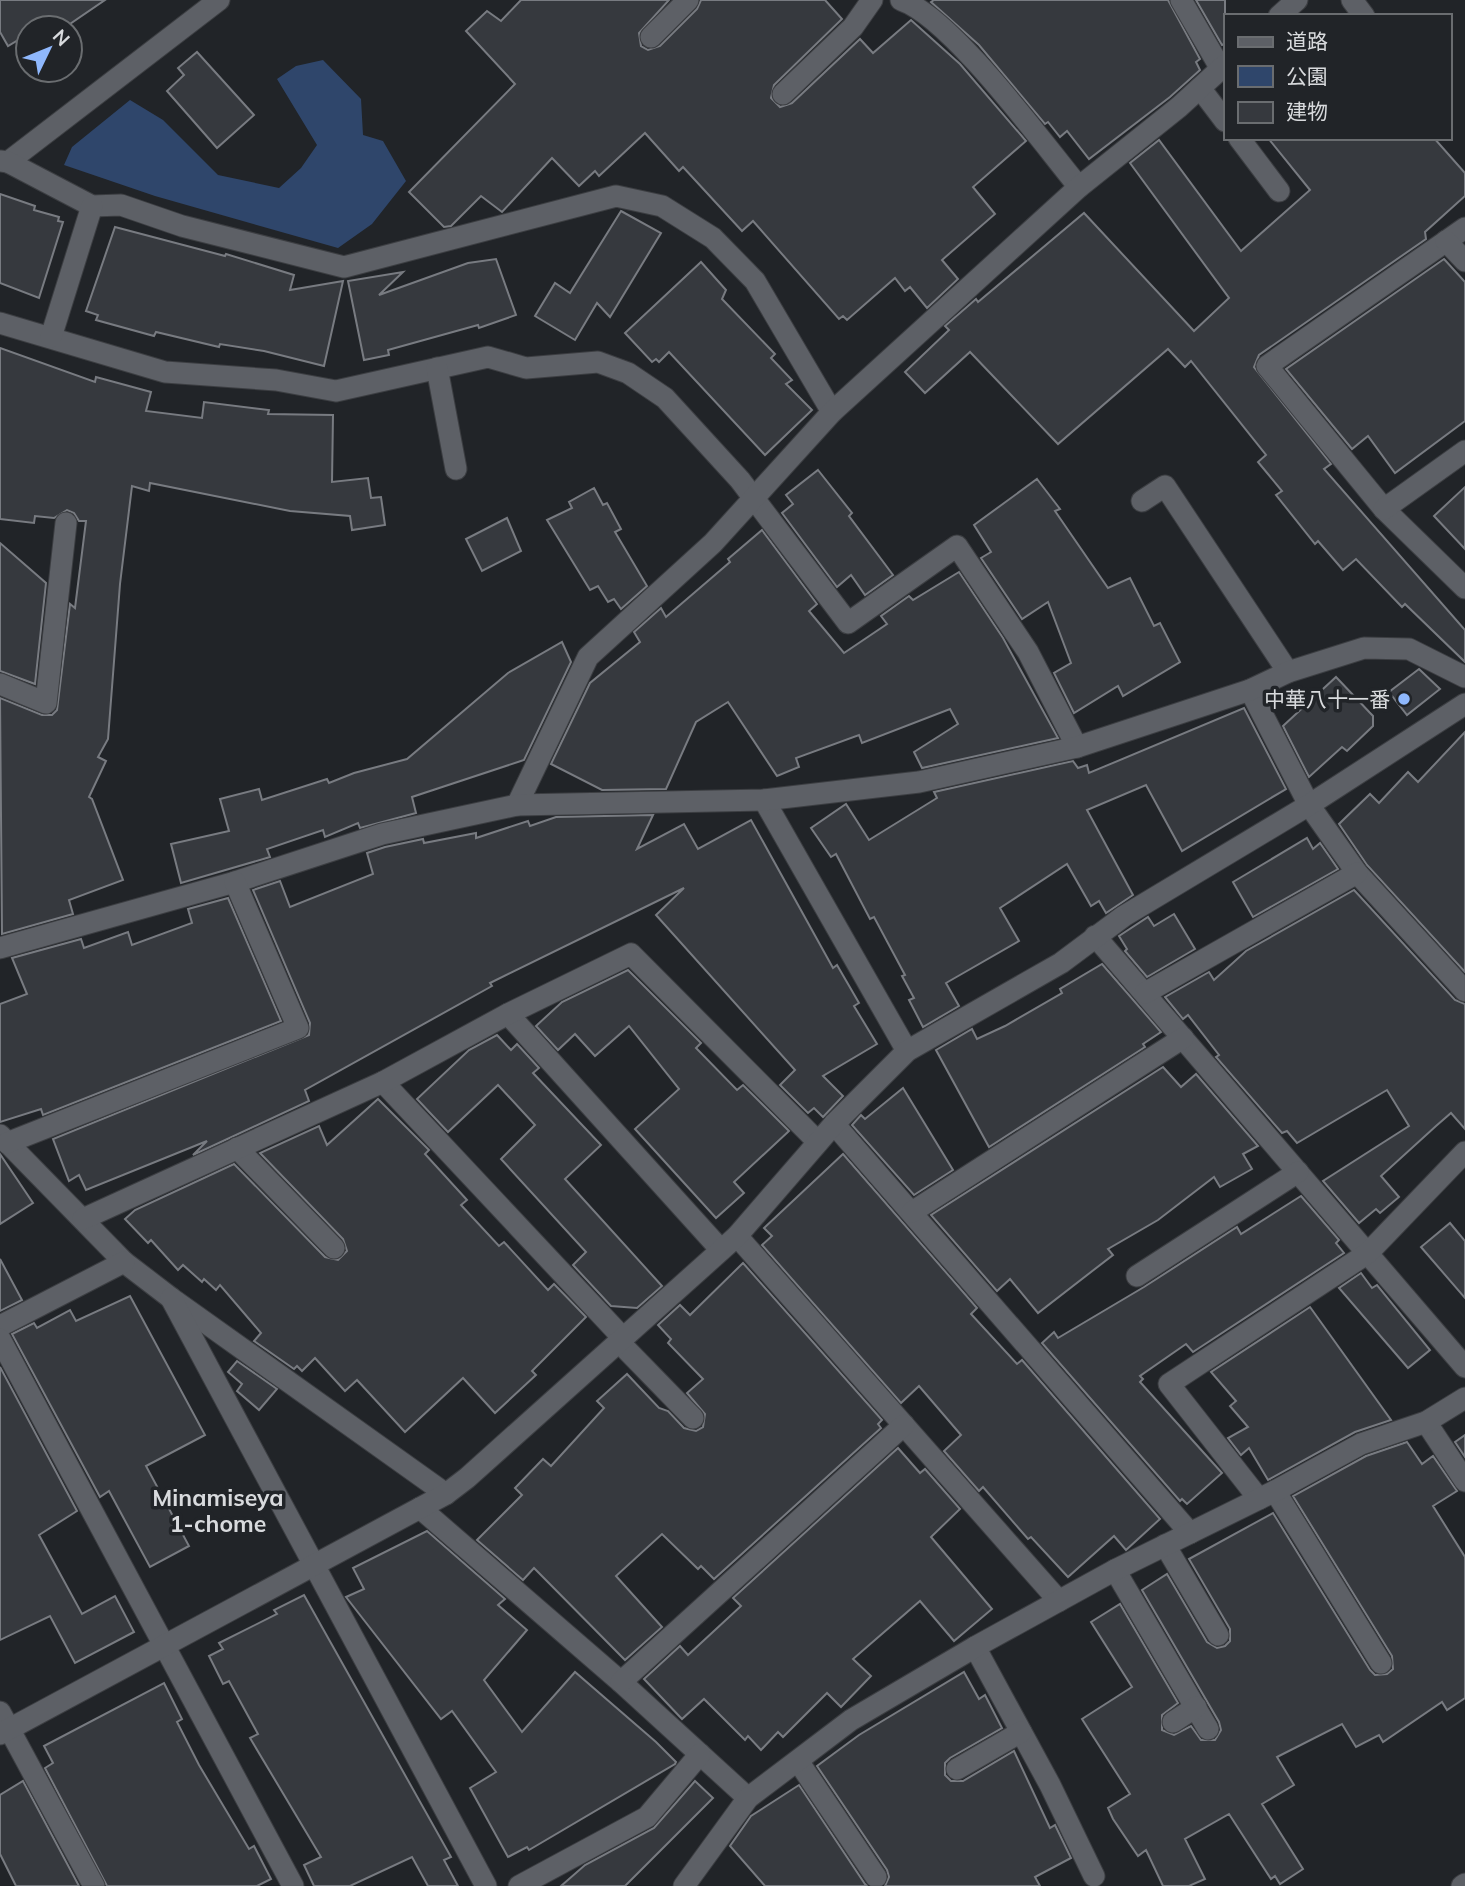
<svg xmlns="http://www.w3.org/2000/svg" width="1465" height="1886" font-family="Mulish,'Noto Sans JP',sans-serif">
	<rect width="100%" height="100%" fill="#212428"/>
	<polygon fill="#2f466b" points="323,60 361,99 363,135 383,141 406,181 372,224 338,248 155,196 64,165 72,147 130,100 163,120 218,175 279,188 301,168 317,145 277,79 296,66"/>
	<g fill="#36393e" stroke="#787b81" stroke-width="2">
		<polygon points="0,0 105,0 64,28 28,28 28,34 8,46 0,32"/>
		<polygon points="521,0 669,0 639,33 641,46 648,50 660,46 697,9 701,0 825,0 842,19 774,85 771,98 780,107 792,103 860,39 873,53 911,20 960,64 1026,141 973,187 995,214 942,260 958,279 927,308 910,287 905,291 895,278 847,320 843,316 839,319 753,221 742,231 683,167 679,171 645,133 599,176 595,171 579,186 552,158 502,212 481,196 451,226 444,227 409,192 515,84 466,31 487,11 501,21"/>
		<polygon points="934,0 1168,0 1200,59 1196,62 1200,70 1170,97 1089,159 1067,131 1060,137 1048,122 1045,124 979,45 931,2"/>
		<polygon points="1196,0 1225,0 1225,44 1222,45"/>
		<polygon points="197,52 254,115 217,148 167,91 184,75 178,68"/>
		<polygon points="1268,138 1434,138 1465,173 1465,196 1425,232 1426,239 1259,355 1254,367 1331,464 1324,469 1465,630 1465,662 1405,604 1402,607 1356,559 1343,570 1318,541 1315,544 1276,495 1282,491 1258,462 1266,455 1191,361 1185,367 1168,349 1058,444 970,352 925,393 905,372 949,330 945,326 976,299 978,302 1084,213 1194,331 1229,298 1130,163 1159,140 1241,251 1310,190"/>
		<polygon points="0,194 35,206 34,210 59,217 58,221 63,222 39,298 0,283"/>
		<polygon points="621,211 661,233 610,317 597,303 575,340 535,316 555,283 570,293"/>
		<polygon points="115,227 225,256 226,254 294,275 290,290 343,281 324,366 264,351 220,344 219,347 156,332 154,336 96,320 98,315 86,311"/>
		<polygon points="496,259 516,315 479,328 478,325 388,350 389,355 364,360 348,281 403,272 379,295 468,263"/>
		<polygon points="1444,259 1465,282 1465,421 1395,473 1368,436 1352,449 1286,369"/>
		<polygon points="701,262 726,290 722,299 775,354 771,358 792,380 786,384 812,410 765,455 669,352 659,362 656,359 652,362 625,333"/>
		<polygon points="0,348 95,382 96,377 151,392 146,411 202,418 204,402 269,410 268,414 333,415 332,482 368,478 371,498 381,497 385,525 352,530 350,516 290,511 150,483 149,491 132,486 120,584 108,739 98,757 106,761 89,797 92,799 123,880 69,900 73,914 2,934 0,698 42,715 52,715 57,710 70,604 75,608 86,521 79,521 74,513 67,510 54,518 35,516 34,523 0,519"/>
		<polygon points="818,470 852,513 849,516 893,575 865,595 851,575 837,587 782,513 793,504 786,495"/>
		<polygon points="1037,479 1060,509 1055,511 1108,588 1130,578 1154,626 1160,623 1180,662 1123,696 1118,686 1074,713 1054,673 1071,663 1048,602 1022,619 981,558 991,552 974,525"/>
		<polygon points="1465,487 1465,549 1434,516"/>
		<polygon points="594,488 603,505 607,503 621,529 615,532 647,586 621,609 614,599 608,602 598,586 590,590 547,520 572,508 569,502"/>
		<polygon points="507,518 521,551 482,571 466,539"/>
		<polygon points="762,530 817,604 809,611 844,653 887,624 881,616 909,596 913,600 959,572 1003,638 1058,738 922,768 914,752 958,724 950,709 862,743 859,735 796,758 799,767 777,776 728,702 696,722 666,789 602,790 551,764 590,683 640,642 634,632 661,608 666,617 730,562 728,559"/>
		<polygon points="0,543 46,583 35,684 0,671"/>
		<polygon points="562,642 571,662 524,760 412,797 416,813 360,828 358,823 325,837 323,830 267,849 270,857 181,883 171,844 229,831 220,799 259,789 262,800 327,779 329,783 354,773 407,759 508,673"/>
		<polygon points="1419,669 1440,689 1407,715 1389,692"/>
		<polygon points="1336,677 1373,716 1373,726 1347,751 1342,747 1309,777 1283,726"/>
		<polygon points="1244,708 1286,789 1182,851 1146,785 1087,810 1133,895 1106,913 1099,901 1091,906 1067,864 1000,908 1019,941 946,983 959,1006 923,1027 909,1000 914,998 902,976 905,975 874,917 870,919 836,854 831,857 811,828 846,804 869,840 937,798 934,792 1073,761 1078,768 1087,765 1089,773"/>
		<polygon points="1465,732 1465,972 1367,865 1339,824 1370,794 1379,803 1408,772 1418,782"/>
		<polygon points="653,815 637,849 684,824 698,849 751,820 833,968 837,965 859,1003 854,1006 877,1044 823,1076 843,1096 823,1117 814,1108 808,1113 780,1085 795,1070 656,915 684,888 490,983 492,986 305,1090 309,1101 193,1155 207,1141 86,1190 79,1175 69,1181 53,1139 309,1035 310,1023 253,890 280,881 290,907 373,874 367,853 385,847 423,839 424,843 476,833 476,838 528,821 530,826 556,817"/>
		<polygon points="1307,838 1313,849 1320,843 1338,869 1253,917 1233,882"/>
		<polygon points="1354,890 1455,1000 1465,1004 1465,1129 1451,1113 1436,1126 1381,1176 1399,1197 1380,1213 1376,1209 1359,1223 1323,1181 1409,1126 1387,1090 1297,1143 1287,1131 1282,1133 1216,1057 1219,1055 1188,1015 1183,1019 1165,997 1209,972 1214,980 1246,951"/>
		<polygon points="228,898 281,1021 43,1115 41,1109 0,1122 0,1004 27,994 12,958 81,939 84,948 128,932 132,945 192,923 188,909"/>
		<polygon points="1174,914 1195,949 1147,977 1125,951 1127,949 1119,936 1148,917 1154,926"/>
		<polygon points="1102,964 1161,1032 1143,1044 1145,1047 989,1147 936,1050 972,1029 977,1039 1005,1026 1062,993 1060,989"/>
		<polygon points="628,970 701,1043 696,1048 737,1090 743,1085 789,1131 734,1182 744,1193 716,1218 635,1129 679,1089 629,1026 595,1056 575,1034 558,1050 536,1026 562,1002"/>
		<polygon points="497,1035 511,1050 517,1044 539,1068 533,1073 601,1145 565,1179 662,1286 637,1308 611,1306 573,1265 586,1252 501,1159 535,1125 498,1085 448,1132 417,1099 469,1050"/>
		<polygon points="1163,1067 1181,1087 1196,1074 1258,1146 1243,1154 1252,1169 1220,1187 1214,1177 1158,1220 1108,1249 1113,1255 1038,1313 1010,1279 997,1291 931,1215"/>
		<polygon points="903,1088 953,1170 914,1195 852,1125 861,1115 865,1119"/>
		<polygon points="378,1099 429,1150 425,1154 467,1200 461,1205 499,1246 504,1242 548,1290 554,1284 586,1317 532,1371 536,1375 495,1413 463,1378 405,1432 357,1380 345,1391 315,1358 302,1371 297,1366 294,1369 254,1341 261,1333 220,1285 216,1290 204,1279 202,1282 183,1265 178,1270 151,1240 148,1243 125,1219 135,1210 234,1164 325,1257 338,1260 347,1251 343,1239 260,1153 319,1126 327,1145"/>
		<polygon points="0,1154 33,1203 0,1224"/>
		<polygon points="843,1154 977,1308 971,1314 1017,1364 1022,1360 1160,1519 1126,1550 1114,1536 1068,1577 1031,1537 1028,1539 983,1487 979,1491 944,1451 961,1435 919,1386 901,1403 762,1245 772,1236 764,1228"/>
		<polygon points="1301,1196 1339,1240 1336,1243 1344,1253 1193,1352 1186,1344 1140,1376 1143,1379 1140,1382 1222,1473 1187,1504 1182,1499 1180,1501 1042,1343 1054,1332 1058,1338 1144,1287 1237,1227 1241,1234"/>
		<polygon points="1450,1223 1465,1241 1465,1298 1421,1247"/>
		<polygon points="0,1259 22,1300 0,1311"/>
		<polygon points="743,1263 882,1420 878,1424 881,1428 714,1579 701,1566 698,1569 662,1534 616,1576 662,1627 625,1660 534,1568 523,1580 477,1540 522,1495 515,1488 543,1459 551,1466 604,1408 597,1401 627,1374 659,1408 668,1411 684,1428 696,1431 703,1427 705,1414 687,1393 703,1379 668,1343 671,1339 658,1325 680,1305 690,1315"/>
		<polygon points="1361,1273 1372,1288 1377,1285 1430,1350 1408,1368 1339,1288"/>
		<polygon points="130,1296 205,1435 146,1466 189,1546 150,1567 109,1491 100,1497 12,1334 34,1323 37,1328 70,1310 76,1321"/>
		<polygon points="1310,1307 1391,1420 1355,1432 1268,1480 1249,1448 1241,1455 1228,1438 1248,1427 1230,1406 1236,1401 1211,1372"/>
		<polygon points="237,1361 277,1389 259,1410 237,1391 242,1384 228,1372"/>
		<polygon points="0,1367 77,1511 39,1535 82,1614 115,1596 134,1632 75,1663 50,1616 0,1640"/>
		<polygon points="1465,1435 1465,1457 1455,1442"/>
		<polygon points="1407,1442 1422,1464 1433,1456 1457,1491 1433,1506 1465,1557 1465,1698 1447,1710 1442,1702 1383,1742 1379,1735 1356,1747 1342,1724 1277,1757 1294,1785 1262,1804 1303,1869 1280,1884 1275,1876 1271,1879 1229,1814 1185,1839 1205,1879 1189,1886 1163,1886 1146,1850 1138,1856 1113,1819 1108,1808 1130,1794 1082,1719 1132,1687 1091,1622 1120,1604 1178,1703 1162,1715 1162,1730 1174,1735 1191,1726 1201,1740 1215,1740 1221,1730 1219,1722 1142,1590 1167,1574 1207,1642 1217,1648 1225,1646 1230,1641 1230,1629 1189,1559 1273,1513 1370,1670 1375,1675 1387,1674 1393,1669 1392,1656 1293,1496 1366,1456"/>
		<polygon points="898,1448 920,1473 925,1469 960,1509 931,1537 992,1609 954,1641 920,1601 853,1659 871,1676 841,1707 827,1693 783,1737 778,1732 761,1750 748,1736 745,1740 704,1699 682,1719 644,1679 680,1646 688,1655 741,1606 733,1598"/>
		<polygon points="427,1531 505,1599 498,1605 527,1630 484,1680 522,1732 575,1672 656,1742 676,1762 675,1764 529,1850 527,1847 508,1857 470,1788 496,1772 452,1711 441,1719 346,1597 364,1589 353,1568"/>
		<polygon points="304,1595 451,1857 444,1860 458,1886 428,1886 412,1857 350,1886 314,1886 304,1865 321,1857 250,1738 258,1734 229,1681 223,1684 209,1656 223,1649 219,1643 277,1614 274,1610"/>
		<polygon points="964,1672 979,1699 985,1695 1002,1728 950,1758 945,1763 945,1775 951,1781 963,1781 1014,1751 1050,1828 1055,1825 1071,1858 1035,1877 1040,1886 885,1886 889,1877 887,1870 817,1766 859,1735"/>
		<polygon points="164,1683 182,1719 177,1722 199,1765 249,1849 254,1846 271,1879 257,1886 107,1886 45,1768 53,1763 44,1746"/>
		<polygon points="23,1781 79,1886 16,1886 0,1854 0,1795"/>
		<polygon points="695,1781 713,1798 625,1886 561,1886 585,1865 654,1828"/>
		<polygon points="799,1785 865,1884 867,1886 765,1886 730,1846 751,1816"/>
	</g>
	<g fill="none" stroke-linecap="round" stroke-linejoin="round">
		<defs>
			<g id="minor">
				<path d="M901,0C951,17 1041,141 1079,187"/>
				<polyline points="1181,0 1221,69"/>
				<polyline points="1352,0 1364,16"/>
				<polyline points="1279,16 1297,0"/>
				<polyline points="651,37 688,0"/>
				<polyline points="1200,88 1225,121"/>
				<polyline points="783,94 853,27 872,0"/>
				<polyline points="1239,138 1279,191"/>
				<polyline points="0,161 8,162 219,0"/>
				<polyline points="8,162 92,206 121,205 182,226 344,267 616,196 662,206 713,238 755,281 832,412"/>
				<polyline points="1465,228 1267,366 1384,509 1465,588"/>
				<polyline points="1446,241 1465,261"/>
				<polyline points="0,323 165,372 276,380 336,391 488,357 526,368 598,362 628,373 665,398 740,480 848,623 957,546 1028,652 1077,747"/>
				<polyline points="51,337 92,206"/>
				<polyline points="437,368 456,469"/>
				<polyline points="1142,501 1165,486 1288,672"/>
				<polyline points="1384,509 1465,451"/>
				<polyline points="0,684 46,703 66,523"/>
				<polyline points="1250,690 1309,805 1357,873 1465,991"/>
				<polyline points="764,800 907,1051"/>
				<polyline points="517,805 588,657 713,543 832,412 1079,187 1179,107 1225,65"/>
				<polyline points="1095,936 1465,1367"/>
				<polyline points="0,948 235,882 382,834 517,805 764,800 919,782 1077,747 1250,690 1288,672 1364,648 1409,649 1465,677"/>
				<polyline points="1145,993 1357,873"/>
				<polyline points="508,1014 721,1250"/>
				<polyline points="383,1082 623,1338"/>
				<polyline points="834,1124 1190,1533"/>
				<polyline points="0,1135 124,1262 171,1298 446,1494"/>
				<polyline points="7,1143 298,1028 235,882"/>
				<polyline points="237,1148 334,1248"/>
				<polyline points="912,1212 1183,1038"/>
				<polyline points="83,1219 383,1082 508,1014 631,954 818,1142"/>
				<polyline points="737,1236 1059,1601"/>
				<polyline points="1137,1276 1298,1172"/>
				<polyline points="171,1298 486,1886"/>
				<polyline points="0,1326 124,1262"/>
				<polyline points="0,1339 293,1886"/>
				<polyline points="619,1342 693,1418"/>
				<polyline points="1426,1422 1465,1481"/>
				<polyline points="1275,1491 1381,1663"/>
				<polyline points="1259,1499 1169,1384 1368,1253 1465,1152"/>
				<polyline points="420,1508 621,1682 748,1798"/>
				<polyline points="1165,1545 1218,1635"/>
				<polyline points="1115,1570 1208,1729"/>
				<polyline points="975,1647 1050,1785 1094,1876"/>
				<polyline points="621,1682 904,1425"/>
				<polyline points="0,1712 94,1886"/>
				<polyline points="1173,1722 1196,1707"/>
				<polyline points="0,1734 446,1494 467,1478 737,1236 834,1124 907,1051 1061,963 1124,916 1309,805 1465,704"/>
				<polyline points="798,1761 876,1877"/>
				<polyline points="957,1769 1021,1732"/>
				<polyline points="519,1886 647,1817 700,1754"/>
				<polyline points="684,1886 748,1798 851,1720 975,1647 1115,1570 1275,1491 1361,1444 1426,1422 1465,1398"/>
				<polyline points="1462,1886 1465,1884"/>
			</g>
		</defs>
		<use href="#minor" stroke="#3c3e42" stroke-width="23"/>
		<use href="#minor" stroke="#5d6066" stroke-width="21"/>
	</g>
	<circle fill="#8fb8fd" stroke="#212428" stroke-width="2.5" cx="1404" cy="699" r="7"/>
	<g text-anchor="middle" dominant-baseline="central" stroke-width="7" stroke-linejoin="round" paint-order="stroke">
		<g font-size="21" fill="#d8dadd" stroke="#212428" text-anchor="end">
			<text x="1390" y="699">中華八十一番</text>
		</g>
		<g font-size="23" font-weight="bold" fill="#d8dadd" stroke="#212428">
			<text x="218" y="1497">Minamiseya<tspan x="218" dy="26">1-chome</tspan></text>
		</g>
	</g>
	<rect x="1224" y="14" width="228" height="126" fill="#212428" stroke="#6a6d70" stroke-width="2"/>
	<rect x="1238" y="37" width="35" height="10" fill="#5d6066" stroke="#6a6d70" stroke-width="2"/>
	<text x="1286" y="49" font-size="21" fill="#d8dadd">道路</text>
	<rect x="1238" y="66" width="35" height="21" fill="#2f466b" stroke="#6a6d70" stroke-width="2"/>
	<text x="1286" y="84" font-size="21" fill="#d8dadd">公園</text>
	<rect x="1238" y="102" width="35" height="21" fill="#36393e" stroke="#6a6d70" stroke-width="2"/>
	<text x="1286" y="119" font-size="21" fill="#d8dadd">建物</text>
	<g transform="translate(49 49) rotate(47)"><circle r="33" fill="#212428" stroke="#6a6d70" stroke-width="2"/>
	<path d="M0-5L12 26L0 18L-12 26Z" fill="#8fb8fd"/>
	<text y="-10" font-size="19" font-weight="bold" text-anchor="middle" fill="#d8dadd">N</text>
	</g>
</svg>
